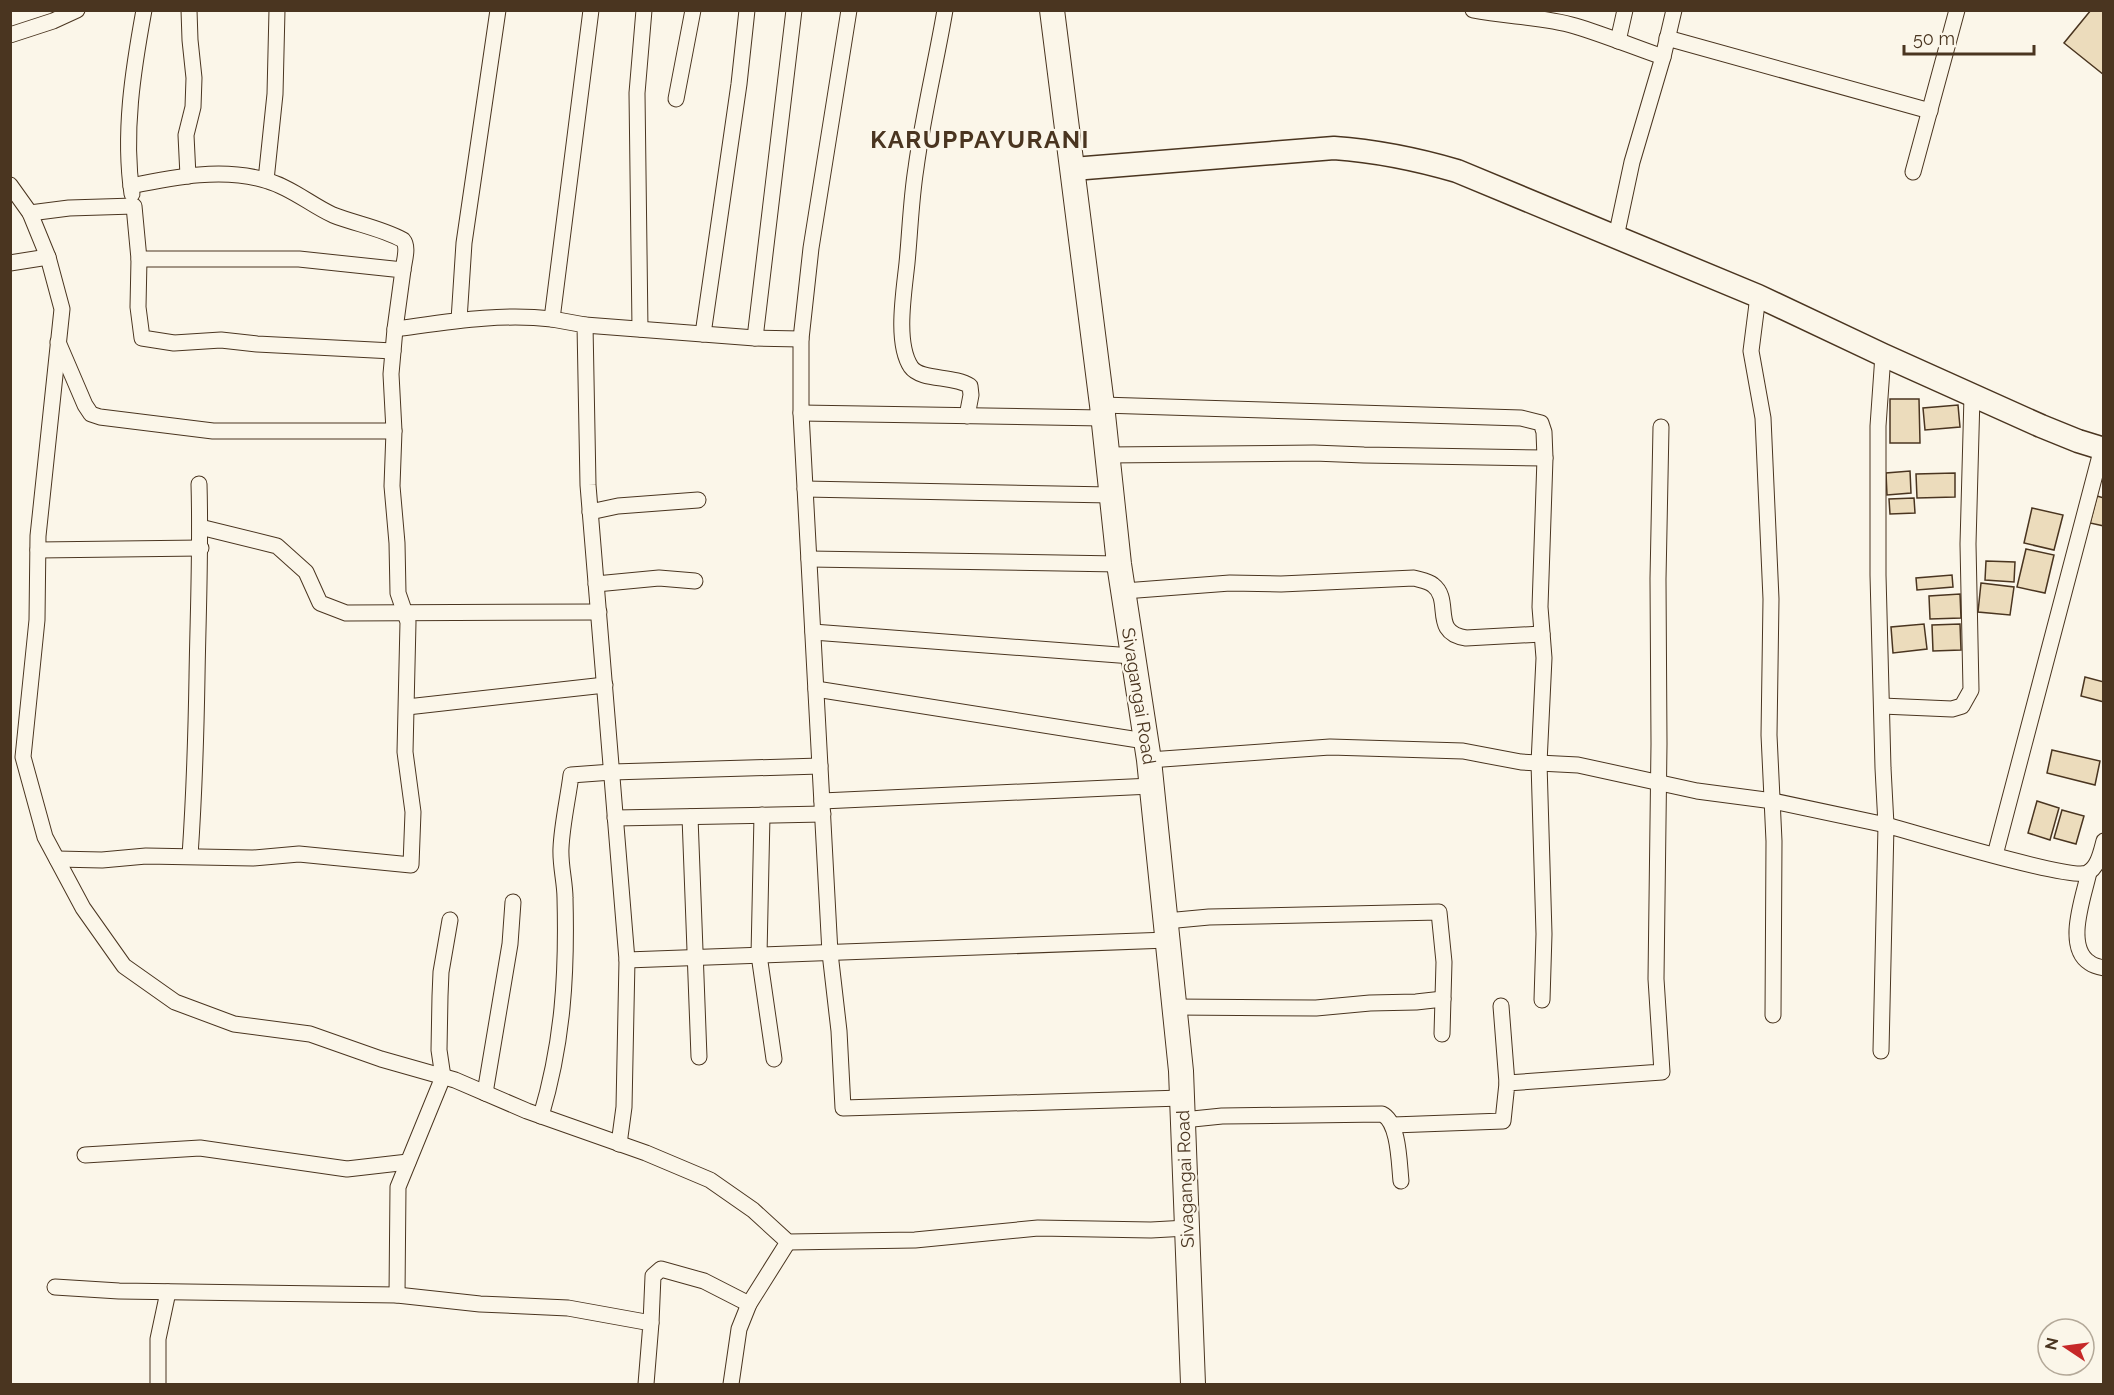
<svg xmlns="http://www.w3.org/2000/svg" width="2114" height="1395" font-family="Raleway,sans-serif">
	<rect width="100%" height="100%" fill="#fbf6e9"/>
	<g fill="#ecdcbc" stroke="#4a3520" stroke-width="1.5">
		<polygon points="2091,10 2104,10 2104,75 2064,43"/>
		<polygon points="1890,399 1919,399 1920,443 1890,443"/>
		<polygon points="1958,405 1960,427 1925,430 1923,408"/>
		<polygon points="1910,471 1911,493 1887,495 1886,473"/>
		<polygon points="1955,473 1955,497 1917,498 1916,474"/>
		<polygon points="2097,496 2104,498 2104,526 2090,523"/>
		<polygon points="1914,498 1915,513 1890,514 1889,499"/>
		<polygon points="2032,508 2063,515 2054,550 2024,543"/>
		<polygon points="2026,549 2054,555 2045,593 2017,587"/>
		<polygon points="1986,561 2015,562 2014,582 1985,580"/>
		<polygon points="1952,575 1953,587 1917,590 1916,578"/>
		<polygon points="1981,583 2014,587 2010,615 1978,612"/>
		<polygon points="1960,594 1961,618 1930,619 1929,596"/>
		<polygon points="1924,624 1927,649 1893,653 1891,627"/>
		<polygon points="1960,624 1961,650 1933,651 1932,625"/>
		<polygon points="2085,677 2104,682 2104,702 2081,696"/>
		<polygon points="2052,750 2100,761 2095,785 2047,773"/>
		<polygon points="2037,801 2059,808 2050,840 2028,833"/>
		<polygon points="2062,810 2084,816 2076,844 2054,838"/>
	</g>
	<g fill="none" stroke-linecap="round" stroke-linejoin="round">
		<defs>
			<g id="street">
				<polyline points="591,10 552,319 585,325 588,485 627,960 1168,940"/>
				<polyline points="849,10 811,248 801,339 801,413 830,953 839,1031 843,1108 1182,1098"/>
				<path d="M945,10C936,63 923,115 916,168C911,199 910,232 907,263C904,292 895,343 911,367C921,381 954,375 970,386L971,395L967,416"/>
				<path d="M1473,10C1507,17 1542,16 1575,26C1605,35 1634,47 1663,57"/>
				<polyline points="10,35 53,21 77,10"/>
				<polyline points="1667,38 1930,111"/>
				<polyline points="1618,41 1625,10"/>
				<polyline points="676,99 693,10"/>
				<polyline points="1913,172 1957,10"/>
				<polyline points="188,176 186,135 193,107 194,78 190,40 189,10"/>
				<polyline points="266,180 275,94 277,10"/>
				<polyline points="10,185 30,213 48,257 62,309 38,536 37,620 23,757 45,837 83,908 124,966 175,1002 234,1024 310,1034 381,1059 455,1080 527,1111 646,1153 710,1180 753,1210 788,1242 915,1240 1038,1228 1151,1230 1187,1228"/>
				<path d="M131,186C174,177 224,167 268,181C292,188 311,205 333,215C356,224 381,228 403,240C409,247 404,261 403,270"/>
				<path d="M132,194C123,133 133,70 144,10"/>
				<polyline points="30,213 69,208 134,206 139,259 299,259 403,270 395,329 391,374 394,431 392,486 397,543 398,593 408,622 405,752 413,812 411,865 299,854 253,858 146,856 102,860 57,859"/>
				<polyline points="1616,237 1632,162 1663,57 1674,10"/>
				<polyline points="139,259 138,307 142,338 174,343 221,340 257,344 393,351"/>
				<polyline points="10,263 48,257"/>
				<polyline points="1758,296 1751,351 1763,418 1771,599 1769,735 1774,841 1773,1015"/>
				<polyline points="459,320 464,243 498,10"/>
				<polyline points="585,325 755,338 801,339"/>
				<path d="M395,329C448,322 498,313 552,319"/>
				<polyline points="640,329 637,93 644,10"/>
				<polyline points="703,334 739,84 747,10"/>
				<polyline points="755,338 794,10"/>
				<polyline points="58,342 85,405 91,414 100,417 213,431 394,431"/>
				<polyline points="1102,405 1521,418 1541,423 1544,432 1545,458 1540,607 1544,658 1539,763 1544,934 1542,1000"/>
				<polyline points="801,413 1102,418"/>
				<polyline points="1107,455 1314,453 1364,455 1545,458"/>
				<polyline points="805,489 1111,495"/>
				<polyline points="590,512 618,506 698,500"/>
				<polyline points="200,527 277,546 306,572 320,603 346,613 599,612"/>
				<polyline points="38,550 201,548"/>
				<polyline points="809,559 1119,564"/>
				<polyline points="596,584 659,578 695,581"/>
				<path d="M1124,591L1230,583L1281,584L1414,578C1420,580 1428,581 1433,585C1453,600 1430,633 1466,638L1542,634"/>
				<polyline points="813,632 1132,656"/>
				<polyline points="816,689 1145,741"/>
				<polyline points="1882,706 1952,709 1962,706 1971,690 1968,544 1972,396"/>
				<polyline points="407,707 605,685"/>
				<polyline points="1149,760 1330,747 1463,751 1521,762 1578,765 1697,791 1773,801 1886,825 1883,768 1878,575 1878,426 1883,355"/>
				<polyline points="822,801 1152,786"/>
				<polyline points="762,815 759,955 774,1059"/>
				<polyline points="690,817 699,1057"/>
				<polyline points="615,818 823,814"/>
				<polyline points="1995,855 2102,448"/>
				<path d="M190,856C194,797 196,737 197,677C198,613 201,549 199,484"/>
				<path d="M2089,872C2084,896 2064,947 2090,963C2094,966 2099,967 2104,968"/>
				<polyline points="1166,921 1209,917 1439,912 1444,962 1442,1034"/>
				<polyline points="1501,1006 1507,1083"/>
				<polyline points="1174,1007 1316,1008 1370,1003 1416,1002 1443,999"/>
				<path d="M1881,1051L1886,825C1915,833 2069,880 2087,873C2098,868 2101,852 2104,841"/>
				<polyline points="485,1093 510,944 513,902"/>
				<path d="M541,1116C563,1042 567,975 565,898C565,882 560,865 561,848C562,824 568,799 571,775L612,772L820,766"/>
				<path d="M1183,1120L1222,1116L1382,1114C1399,1122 1399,1163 1401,1181"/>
				<polyline points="1393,1125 1503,1121 1507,1083 1662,1072 1656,979 1659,744 1658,579 1661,427"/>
				<polyline points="619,1144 624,1107 627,960"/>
				<polyline points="85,1155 200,1148 347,1169 408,1162"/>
				<polyline points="55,1287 119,1291 397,1295 480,1304 568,1308 651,1323 646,1384"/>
				<polyline points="397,1295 398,1187 443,1077 439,1050 440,996 441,972 450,920"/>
				<polyline points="651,1323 653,1276 661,1269 704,1281 749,1304"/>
				<polyline points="158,1384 158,1339 168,1292"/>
				<polyline points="731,1384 739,1329 749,1304 788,1242"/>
			</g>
			<path id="secondary" d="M1073,169L1334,148C1376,151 1416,159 1457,171L1758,296L1883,355L2041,426L2078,441L2104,449"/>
			<polyline id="primary" points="1052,10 1102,405 1119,564 1149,760 1181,1071 1193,1384"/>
		</defs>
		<use href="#street" stroke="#4a3520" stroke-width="17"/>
		<use href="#secondary" stroke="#4a3520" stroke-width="25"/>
		<use href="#primary" stroke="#4a3520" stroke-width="26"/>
		<use href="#street" stroke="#fbf6e9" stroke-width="15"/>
		<use href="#secondary" stroke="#fbf6e9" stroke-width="22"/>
		<use href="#primary" stroke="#fbf6e9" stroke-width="24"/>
	</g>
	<g text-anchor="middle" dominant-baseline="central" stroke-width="4.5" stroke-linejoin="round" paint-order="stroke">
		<g font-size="18" fill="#4a3520" stroke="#fbf6e9">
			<text transform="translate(1139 696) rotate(81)">Sivagangai Road</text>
			<text transform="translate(1185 1179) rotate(-92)">Sivagangai Road</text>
		</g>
		<g font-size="24" font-weight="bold" letter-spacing="1.5" fill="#4a3520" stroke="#fbf6e9">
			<text x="980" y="139">KARUPPAYURANI</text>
		</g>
	</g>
	<rect width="2114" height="1395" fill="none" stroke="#4a3520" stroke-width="24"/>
	<g transform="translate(2066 1347) rotate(283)"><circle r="28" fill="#fbf6e9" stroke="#b4a999" stroke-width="1.5"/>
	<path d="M0-4.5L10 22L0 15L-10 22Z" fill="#c62828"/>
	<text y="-9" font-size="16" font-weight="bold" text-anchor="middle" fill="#4a3520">N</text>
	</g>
	<path d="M1904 45v9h130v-9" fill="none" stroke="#4a3520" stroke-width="3"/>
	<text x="1913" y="45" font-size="18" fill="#4a3520" stroke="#fbf6e9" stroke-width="4.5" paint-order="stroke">50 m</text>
</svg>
